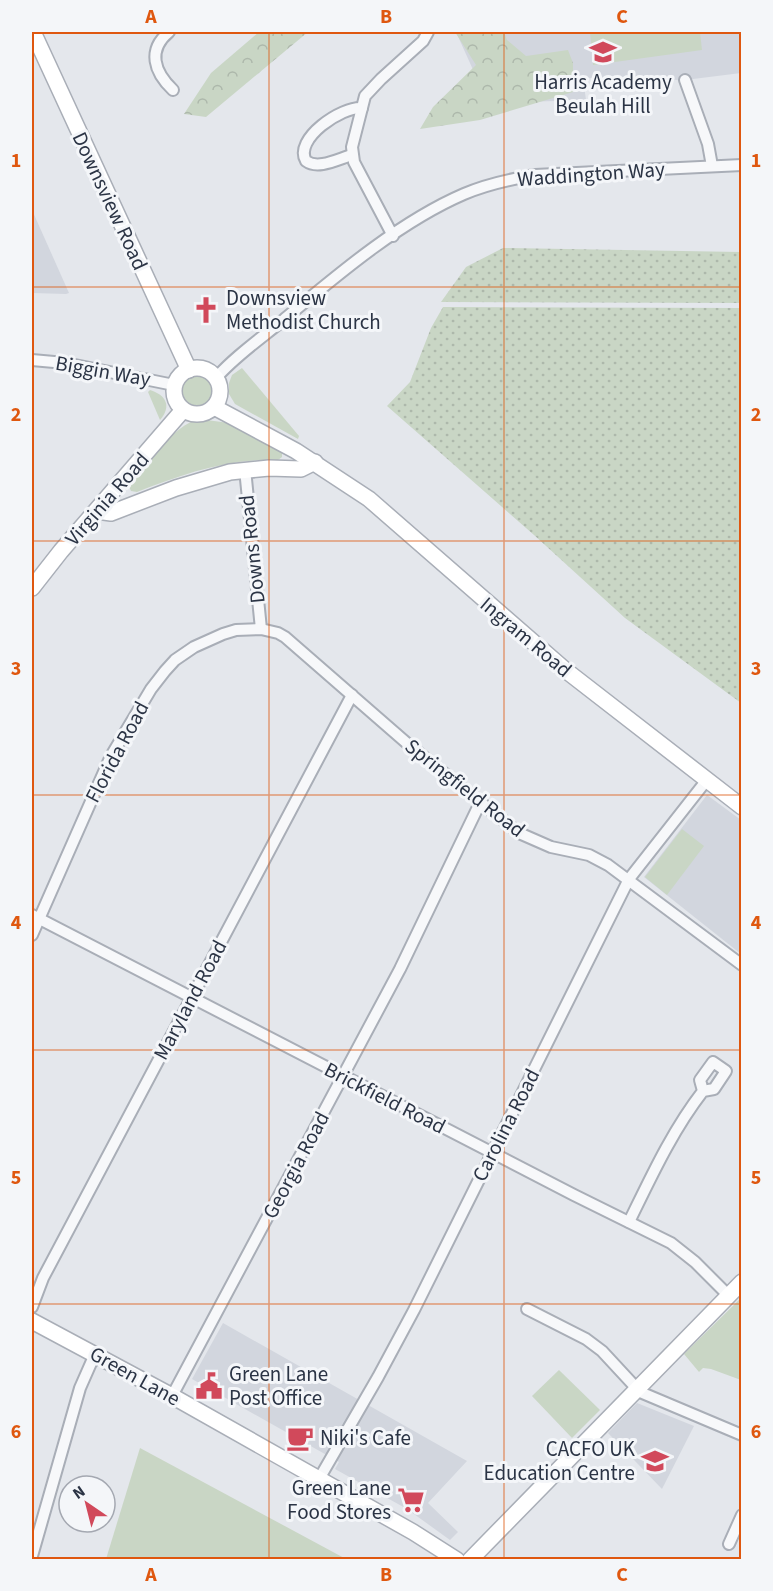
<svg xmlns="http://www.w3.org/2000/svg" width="773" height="1591" font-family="'Source Sans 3',sans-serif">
	<defs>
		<pattern id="forest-crowns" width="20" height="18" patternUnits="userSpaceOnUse" patternTransform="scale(1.5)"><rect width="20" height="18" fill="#c9d6c5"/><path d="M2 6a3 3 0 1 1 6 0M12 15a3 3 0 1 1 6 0" fill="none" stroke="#adb8ab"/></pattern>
		<pattern id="garden-dots" width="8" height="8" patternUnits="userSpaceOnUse" patternTransform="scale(1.5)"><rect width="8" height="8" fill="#c9d6c5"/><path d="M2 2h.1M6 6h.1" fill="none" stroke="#adb8ab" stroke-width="1.8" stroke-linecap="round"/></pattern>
	</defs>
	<rect width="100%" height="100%" fill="#e4e7ec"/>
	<g fill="#d2d6de">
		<polygon points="456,32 741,32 741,73 685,80 583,78 586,100 488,103"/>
		<polygon points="32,210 69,293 66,294 32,293"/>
		<polygon points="707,795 741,820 741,954 644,877"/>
		<polygon points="223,1323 467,1461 428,1503 458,1532 450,1540 407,1509 335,1469 339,1462 192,1379"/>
		<polygon points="637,1403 694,1426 662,1489 608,1433"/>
	</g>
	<g fill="#c9d6c5">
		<polygon points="590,32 700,32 702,50 593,65"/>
		<polygon points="242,368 299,436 298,439 235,404 229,394 229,383 232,375"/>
		<circle cx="198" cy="392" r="18"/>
		<path d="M150,390C166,395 172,406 160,420L148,392Z"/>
		<path d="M199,419L229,423L282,452V457L278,460C229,458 183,474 137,492L131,491L128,484C145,465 174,425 199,419Z"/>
		<polygon points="682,829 704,846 667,895 645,877"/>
		<polygon points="741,1298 741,1380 711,1369 703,1368 699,1372 684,1354"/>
		<polygon points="559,1370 600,1410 572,1438 532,1396"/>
		<polygon points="140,1448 346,1559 106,1559"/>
	</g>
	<g fill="url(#forest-crowns)">
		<polygon points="259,32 308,32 206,117 184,114 211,73"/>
		<polygon points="455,32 504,32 507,40 526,56 568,50 573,63 573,92 480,120 420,129 433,107 476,65"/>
	</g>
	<g fill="url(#garden-dots)">
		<polygon points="503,248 741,252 741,303 441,302 466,267"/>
		<polygon points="443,307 741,308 741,703 625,618 534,535 387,406 410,382 431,328"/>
	</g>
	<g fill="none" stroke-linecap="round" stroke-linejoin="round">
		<defs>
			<g id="street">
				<path d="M169,32C147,50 154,72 173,90"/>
				<polyline points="685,80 708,144 712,166"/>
				<path d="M352,155C338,159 318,170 306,161C293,139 342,106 362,108"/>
				<polyline points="393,236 354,162 352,147 365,96 381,79 423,41 428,32"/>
				<polyline points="32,360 65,363 174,385"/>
				<path d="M216,378C234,357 260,339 282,321C336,276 399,222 464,194C487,184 511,179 535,175L742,165"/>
				<polyline points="245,469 261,629"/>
				<polyline points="32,915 574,1195 671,1243 695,1262 729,1296"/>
				<polyline points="32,935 111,756 151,689 165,671 175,660 194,647 223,634 236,630 261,629 278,633 285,637 409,745 519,833 551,847 589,855 608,865 742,965"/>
				<path d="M629,1222C651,1177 672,1131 703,1091L714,1089L726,1071L713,1062L700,1080L703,1091"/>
				<polyline points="32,1307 43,1278 352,695"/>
				<polyline points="527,1309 586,1339 602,1351 640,1392 742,1435"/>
				<polyline points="172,1396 400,969 480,803"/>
				<polyline points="319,1479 378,1377 414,1310 629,879 706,781"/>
				<polyline points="729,1544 742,1515"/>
				<polyline points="32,1556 80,1388 95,1354"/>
			</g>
			<g id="secondary">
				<polyline points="33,32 189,370"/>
				<circle cx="197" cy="391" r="23"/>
				<polyline points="214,407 296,451 369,499 564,669 742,807"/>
				<polyline points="99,509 104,512 111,513 176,488 230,472 269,468 301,469 315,462"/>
				<polyline points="32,588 61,551 183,410"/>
				<polyline points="32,1321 172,1396 413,1532 457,1560"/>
				<polyline points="470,1560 742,1282"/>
			</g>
		</defs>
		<use href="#street" stroke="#a9aeb7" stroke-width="14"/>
		<use href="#secondary" stroke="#a9aeb7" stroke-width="18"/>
		<use href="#street" stroke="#f7f8fa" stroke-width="10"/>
		<use href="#secondary" stroke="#fff" stroke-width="15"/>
	</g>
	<path fill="none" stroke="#df570f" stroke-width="1.5" stroke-opacity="0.55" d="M269,32V1560M504,32V1560M32,287H742M32,541H742M32,795H742M32,1050H742M32,1304H742"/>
	<defs>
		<symbol id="school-bare" viewBox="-9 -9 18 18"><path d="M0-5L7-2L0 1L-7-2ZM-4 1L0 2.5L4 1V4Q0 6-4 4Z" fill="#d1495b" stroke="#f4f6f9" stroke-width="2.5" paint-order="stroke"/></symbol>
		<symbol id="church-bare" viewBox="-9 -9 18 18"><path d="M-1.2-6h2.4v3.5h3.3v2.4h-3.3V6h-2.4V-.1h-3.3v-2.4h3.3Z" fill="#d1495b" stroke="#f4f6f9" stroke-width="2.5" paint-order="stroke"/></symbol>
		<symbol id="civic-bare" viewBox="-9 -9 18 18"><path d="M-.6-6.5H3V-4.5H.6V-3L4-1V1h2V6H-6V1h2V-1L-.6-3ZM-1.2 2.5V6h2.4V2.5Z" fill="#d1495b" stroke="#f4f6f9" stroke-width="2.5" paint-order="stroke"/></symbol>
		<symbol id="cafe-bare" viewBox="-9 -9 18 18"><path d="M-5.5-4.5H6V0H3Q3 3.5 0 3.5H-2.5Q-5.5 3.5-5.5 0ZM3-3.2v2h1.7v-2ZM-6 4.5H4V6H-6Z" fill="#d1495b" stroke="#f4f6f9" stroke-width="2.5" paint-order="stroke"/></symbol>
		<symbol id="supermarket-bare" viewBox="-9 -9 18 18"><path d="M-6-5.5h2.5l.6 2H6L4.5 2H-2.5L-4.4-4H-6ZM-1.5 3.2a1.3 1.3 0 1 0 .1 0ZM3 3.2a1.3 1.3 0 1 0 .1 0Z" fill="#d1495b" stroke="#f4f6f9" stroke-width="2.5" paint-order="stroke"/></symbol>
	</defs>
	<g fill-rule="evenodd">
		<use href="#school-bare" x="584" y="33" width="38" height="38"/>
		<use href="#church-bare" x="187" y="291" width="38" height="38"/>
		<use href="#civic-bare" x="190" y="1367" width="38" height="38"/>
		<use href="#cafe-bare" x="281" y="1419" width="38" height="38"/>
		<use href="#school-bare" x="636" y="1442" width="38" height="38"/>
		<use href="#supermarket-bare" x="392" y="1481" width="38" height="38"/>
	</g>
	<g text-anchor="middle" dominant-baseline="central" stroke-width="6" stroke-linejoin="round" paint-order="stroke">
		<g font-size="21" fill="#2b3445" stroke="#f4f6f9" text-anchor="start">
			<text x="603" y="82" text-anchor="middle">Harris Academy<tspan x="603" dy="24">Beulah Hill</tspan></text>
			<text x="226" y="298">Downsview<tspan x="226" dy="24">Methodist Church</tspan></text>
			<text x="229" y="1374">Green Lane<tspan x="229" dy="24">Post Office</tspan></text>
			<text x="320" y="1438">Niki's Cafe</text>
			<text x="635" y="1449" text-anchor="end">CACFO UK<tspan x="635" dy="24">Education Centre</tspan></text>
			<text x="391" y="1488" text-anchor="end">Green Lane<tspan x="391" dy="24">Food Stores</tspan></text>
		</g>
		<g font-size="21" fill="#2b3445" stroke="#f4f6f9">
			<text transform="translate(591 174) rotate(-4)">Waddington Way</text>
			<text transform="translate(110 201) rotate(65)">Downsview Road</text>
			<text transform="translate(103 371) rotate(10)">Biggin Way</text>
			<text transform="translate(107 499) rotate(-49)">Virginia Road</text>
			<text transform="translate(252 549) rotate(-96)">Downs Road</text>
			<text transform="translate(526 637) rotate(40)">Ingram Road</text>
			<text transform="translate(117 752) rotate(-62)">Florida Road</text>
			<text transform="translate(465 788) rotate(38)">Springfield Road</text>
			<text transform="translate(190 1000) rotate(-62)">Maryland Road</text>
			<text transform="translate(385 1098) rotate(27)">Brickfield Road</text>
			<text transform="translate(506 1125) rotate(-63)">Carolina Road</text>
			<text transform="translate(296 1165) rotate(-62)">Georgia Road</text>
			<text transform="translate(135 1376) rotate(29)">Green Lane</text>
		</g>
	</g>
	<rect width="773" height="1591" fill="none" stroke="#f4f6f9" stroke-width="66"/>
	<g transform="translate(87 1504) rotate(325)"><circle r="28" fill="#f4f6f9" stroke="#a4a8b1" stroke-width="1.5"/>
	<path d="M0-4.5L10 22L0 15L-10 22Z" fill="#d1495b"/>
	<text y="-9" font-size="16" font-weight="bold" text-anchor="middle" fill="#2b3445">N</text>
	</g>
	<rect x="33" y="33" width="707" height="1525" fill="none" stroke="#df570f" stroke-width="2"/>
	<g font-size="20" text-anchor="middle" font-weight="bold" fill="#df570f">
		<text x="151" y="23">A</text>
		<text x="386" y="23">B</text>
		<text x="622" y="23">C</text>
		<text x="16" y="167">1</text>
		<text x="756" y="167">1</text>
		<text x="16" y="421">2</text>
		<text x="756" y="421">2</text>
		<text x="16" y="675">3</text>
		<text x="756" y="675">3</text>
		<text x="16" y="929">4</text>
		<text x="756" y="929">4</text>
		<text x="16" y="1184">5</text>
		<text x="756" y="1184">5</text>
		<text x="16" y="1438">6</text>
		<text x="756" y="1438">6</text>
		<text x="151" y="1581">A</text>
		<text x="386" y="1581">B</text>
		<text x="622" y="1581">C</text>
	</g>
</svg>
